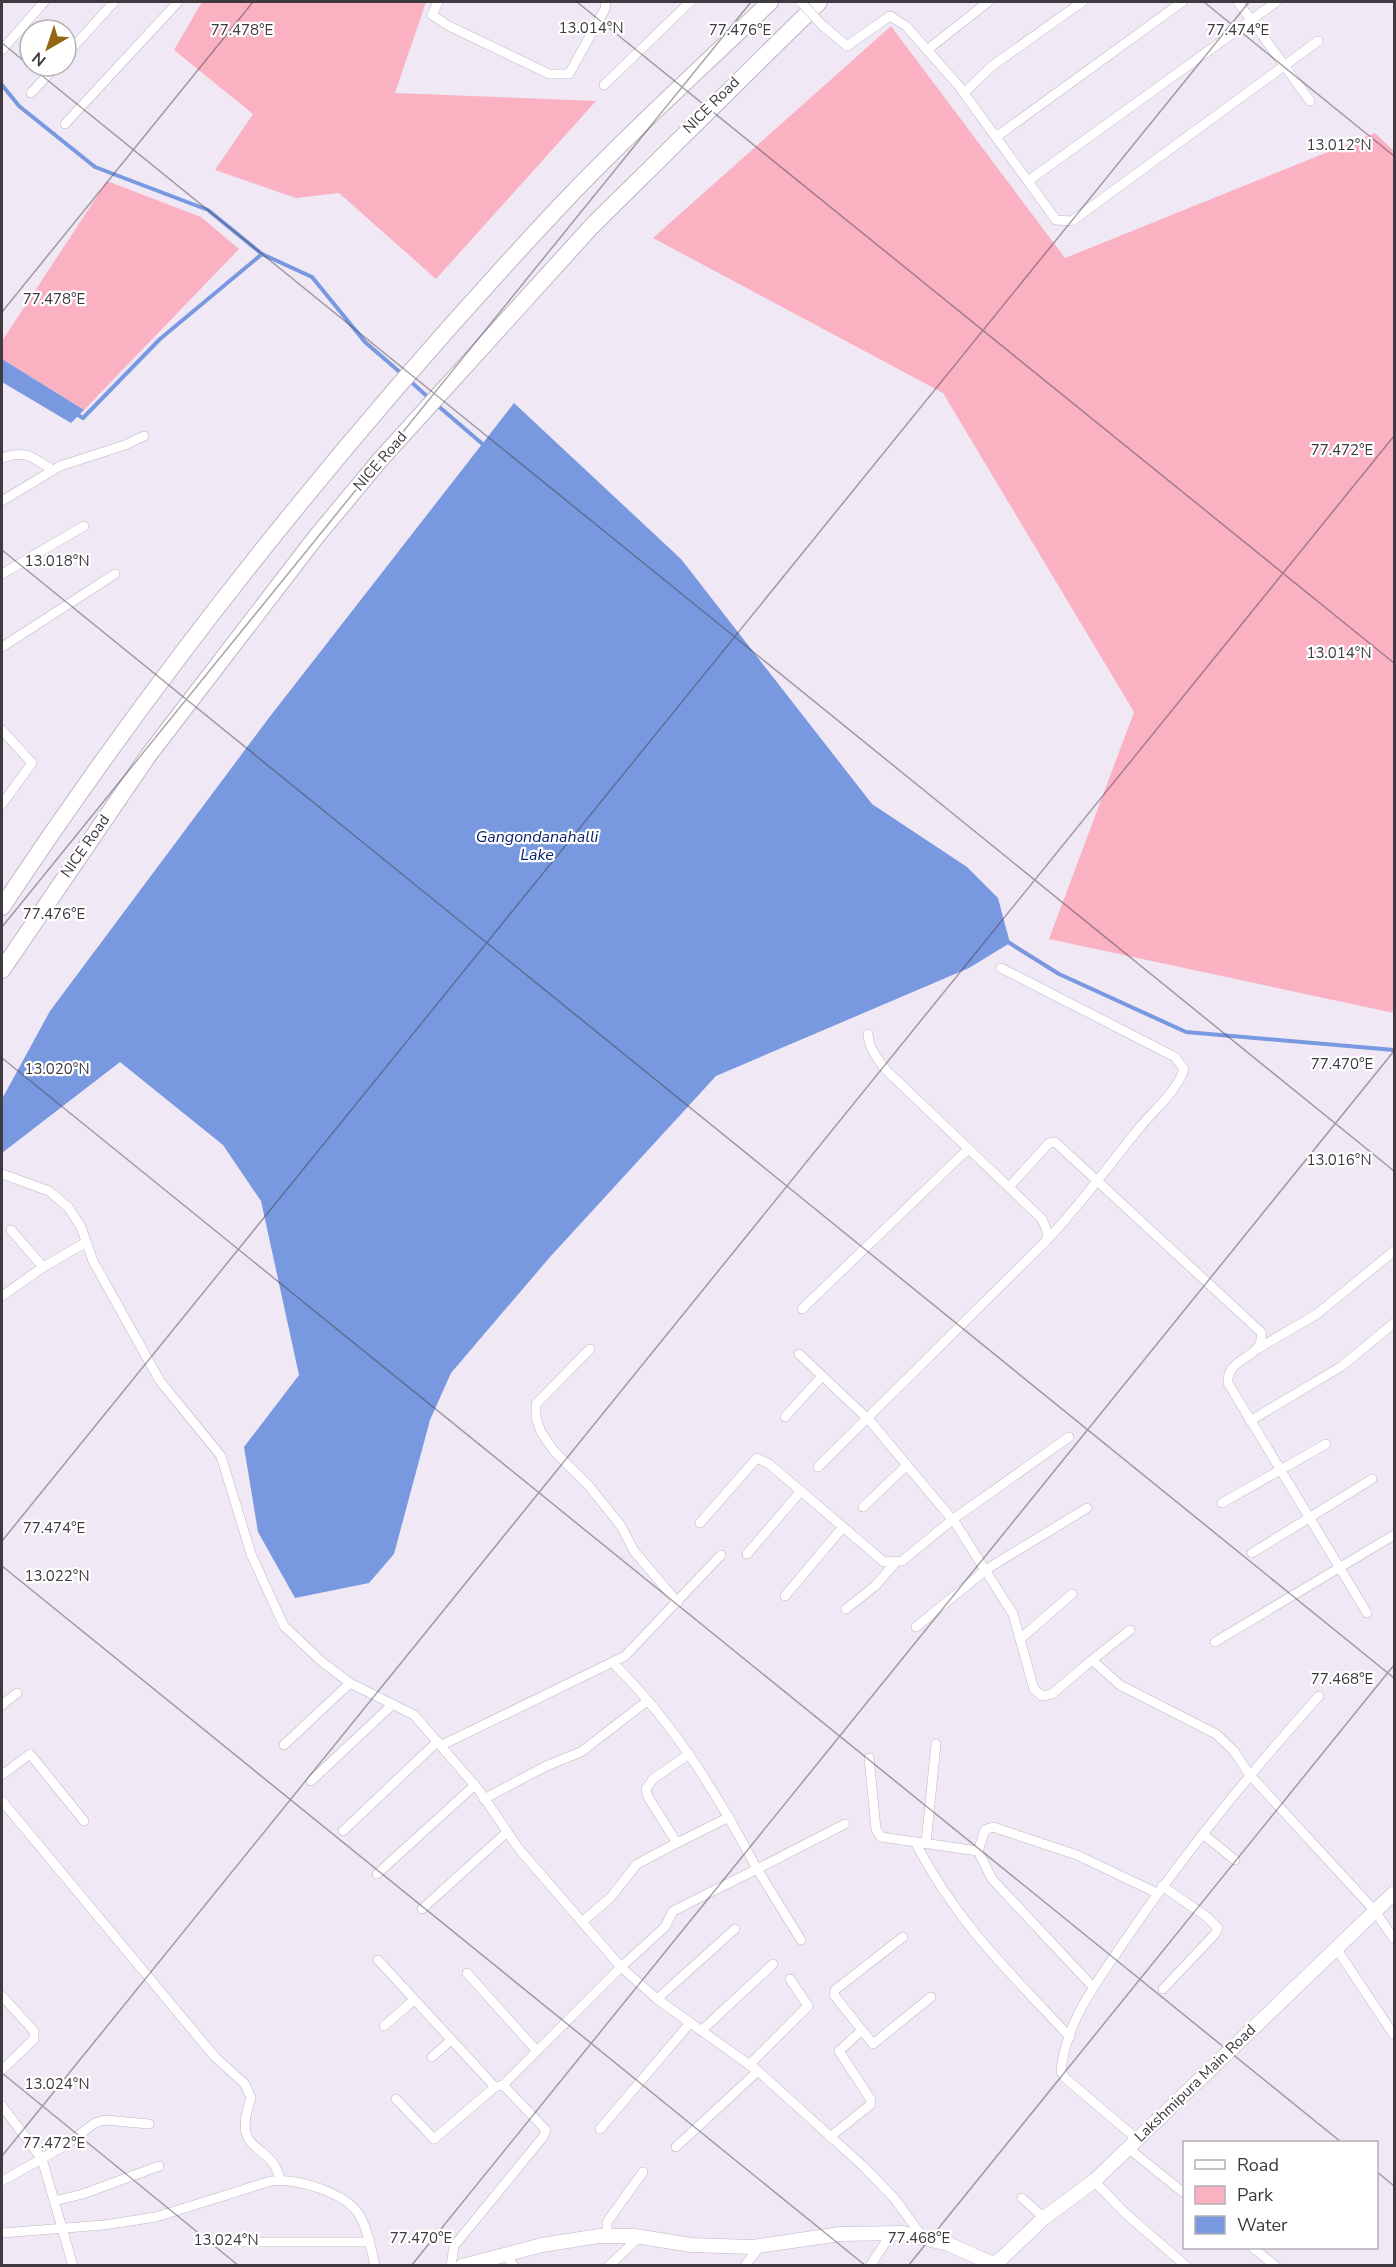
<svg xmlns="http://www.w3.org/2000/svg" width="1396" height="2267" font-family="'Nunito Sans',sans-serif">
	<rect width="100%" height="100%" fill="#f1e8f6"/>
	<g fill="#fab2c3">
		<polygon points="202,2 426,2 395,93 596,101 436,279 339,193 296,198 215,170 253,114 174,50"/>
		<polygon points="891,26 1065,258 1375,133 1394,151 1394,1013 1049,939 1134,712 943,393 653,238"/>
		<polygon points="107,181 201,217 239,249 84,410 2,359 2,341"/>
	</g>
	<g fill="#7899e0">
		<polygon points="2,359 84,410 71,423 2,382"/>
		<polygon points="514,403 681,559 872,804 967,867 998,898 1010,943 969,968 716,1076 550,1257 451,1373 430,1420 394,1554 369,1583 295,1598 258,1532 244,1447 299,1375 261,1201 223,1145 120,1062 2,1153 2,1099 50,1011 268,719"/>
	</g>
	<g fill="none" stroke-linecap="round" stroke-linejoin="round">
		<g stroke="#7899e0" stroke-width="4">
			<polyline points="2,85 19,106 95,167 208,210 262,254"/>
			<polyline points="410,381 429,398"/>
			<polyline points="437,405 486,447"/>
			<polyline points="76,414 83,418 160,339 262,254 312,277 365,342 402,374"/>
			<polyline points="1008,942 1059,974 1186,1032 1394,1050"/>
		</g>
		<defs>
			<g id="street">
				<polyline points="438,2 432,15 449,26 549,74 569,74 605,9 606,2"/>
				<polyline points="1238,2 1310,101"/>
				<polyline points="822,25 847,46 890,16 906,26 958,85 1056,220 1072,221 1318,41"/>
				<polyline points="2,50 44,2"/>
				<polyline points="927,50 988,2"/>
				<polyline points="66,55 114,2"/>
				<polyline points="604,85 690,2"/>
				<polyline points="31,93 56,66"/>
				<polyline points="964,93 992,66 1082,2"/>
				<polyline points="65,124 178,2"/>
				<polyline points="996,137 1182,2"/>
				<polyline points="1028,181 1276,2"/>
				<path d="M2,458C27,449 32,458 53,470"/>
				<polyline points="2,501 60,466 125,445 144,436"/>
				<polyline points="2,574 84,526"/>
				<polyline points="2,647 115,574"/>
				<polyline points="2,730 32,763 2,804"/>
				<path d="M1001,968L1175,1057L1184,1069C1177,1091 1156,1108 1140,1127C1109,1165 1081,1204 1047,1240"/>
				<polyline points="2,1174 49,1191 68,1207 81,1227 93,1261 160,1381 221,1456 251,1554 284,1626 321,1661 350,1683 414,1715 478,1789 519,1849 621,1967 657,1999 758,2071 863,2166 894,2198 922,2236"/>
				<path d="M1009,1187L1049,1143L1055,1142L1261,1332C1266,1359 1226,1356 1228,1383L1367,1613"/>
				<polyline points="43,1267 85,1243"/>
				<polyline points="2,1296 43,1267 11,1230"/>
				<polyline points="802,1309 968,1149"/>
				<polyline points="1259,1348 1317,1314 1394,1251"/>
				<polyline points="590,1349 536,1404 536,1418 541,1432 554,1451 589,1486 621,1526 634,1551 678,1603"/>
				<polyline points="799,1354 870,1421 956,1524 1013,1614 1034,1689 1042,1696 1052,1694 1092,1660 1120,1685 1216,1734 1234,1751 1249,1774 1375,1911 1394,1939"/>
				<polyline points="785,1417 822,1376"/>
				<polyline points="1250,1421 1342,1366 1394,1323"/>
				<path d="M818,1467L1047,1240V1231L1042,1219L886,1070C877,1058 869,1049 868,1034"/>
				<polyline points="1222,1503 1326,1444"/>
				<polyline points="863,1507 907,1465"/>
				<polyline points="700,1523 757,1458 769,1464 801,1491"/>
				<polyline points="1252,1553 1372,1479"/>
				<polyline points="747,1554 801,1491 884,1562 902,1561 952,1520 1069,1437"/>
				<polyline points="785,1596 843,1527"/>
				<polyline points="846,1609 875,1586 895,1563"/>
				<polyline points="916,1627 987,1569 1087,1508"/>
				<polyline points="1020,1639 1072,1594"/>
				<polyline points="1215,1642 1394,1535"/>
				<polyline points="1092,1660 1130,1630"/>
				<path d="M613,1663C673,1722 718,1795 757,1869L845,1824"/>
				<polyline points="2,1705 17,1693"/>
				<polyline points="284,1745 350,1683"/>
				<polyline points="442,1745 625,1656 721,1555"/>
				<polyline points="689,1754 653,1779 646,1789 648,1797 677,1843 729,1817"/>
				<polyline points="869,1758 876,1829 881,1837 978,1851"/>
				<polyline points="2,1775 30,1754 84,1821"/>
				<polyline points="311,1781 393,1704"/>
				<polyline points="484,1799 546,1766 581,1752 647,1701"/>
				<path d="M2,1801L215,2057L245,2084L251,2098C230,2157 271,2139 280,2180"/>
				<polyline points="343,1831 438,1741"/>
				<polyline points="1203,1834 1235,1860"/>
				<path d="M915,1842C957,1923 1009,1972 1070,2037"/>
				<polyline points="926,1843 936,1744"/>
				<polyline points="377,1874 475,1785"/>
				<polyline points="1162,1886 1207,1917 1218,1928 1215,1934 1163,1989"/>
				<polyline points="422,1909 506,1833"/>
				<polyline points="582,1922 610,1898 637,1864 677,1843"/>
				<polyline points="903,1937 835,1990 834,1995 873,2044 931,1997"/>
				<polyline points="1336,1948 1394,2035"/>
				<polyline points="378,1960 495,2087 503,2085"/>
				<polyline points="467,1973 537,2051"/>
				<polyline points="1093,1987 992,1879 978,1851 985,1830 993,1827 1077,1855 1157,1893"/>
				<polyline points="2,1996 34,2031 34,2039 2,2070"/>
				<polyline points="657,1999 735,1929"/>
				<polyline points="384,2026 414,2000"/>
				<polyline points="701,2031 773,1964"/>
				<polyline points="432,2057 451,2040"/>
				<polyline points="749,2065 808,2006 790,1979"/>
				<polyline points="396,2099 434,2139 495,2087"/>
				<polyline points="2,2106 42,2159 73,2266"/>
				<polyline points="600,2129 690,2023"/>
				<polyline points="830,2137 870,2105 871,2100 839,2051 861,2031"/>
				<path d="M1137,2139L1065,2078L1061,2071C1066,2021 1097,1982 1124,1942C1183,1855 1249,1774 1319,1696"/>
				<polyline points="676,2147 758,2071"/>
				<polyline points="1128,2148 1184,2193"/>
				<polyline points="2,2181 64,2146 95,2123 105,2120 149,2124"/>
				<polyline points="1094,2181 1125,2213 1186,2266"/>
				<polyline points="1022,2198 1044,2218"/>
				<polyline points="54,2201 83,2194 159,2166"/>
				<path d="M2,2233L104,2225L156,2217L271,2181C296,2178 346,2192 360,2216C368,2230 371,2249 375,2266"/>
				<polyline points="607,2236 607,2222 643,2172"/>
				<polyline points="233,2242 370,2242"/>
				<polyline points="1253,2248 1276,2266"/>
				<polyline points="505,2254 514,2266"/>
				<polyline points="451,2266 454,2246 543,2137 546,2130 503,2085 621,1967 665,1927 673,1911 757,1869 801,1940"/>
				<polyline points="609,2266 639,2237"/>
				<polyline points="745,2266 760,2246"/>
				<polyline points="870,2266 885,2243 888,2233"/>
			</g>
			<g id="secondary">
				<polyline points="462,2266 542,2245 599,2236 635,2236 691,2245 752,2247 840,2234 903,2233 948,2244 993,2264"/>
				<polyline points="990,2266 1001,2259 1044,2218 1094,2181 1394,1893"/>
			</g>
			<g id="highway">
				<path d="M2,907C167,658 356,424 560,206C627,135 700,69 770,2"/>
				<polyline points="2,970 148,756 316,537 380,460 592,226 819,2"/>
			</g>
		</defs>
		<use href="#street" stroke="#bfb6c4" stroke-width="10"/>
		<use href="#secondary" stroke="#bfb6c4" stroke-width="15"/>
		<use href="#highway" stroke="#bfb6c4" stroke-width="18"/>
		<use href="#street" stroke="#fff" stroke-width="9"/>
		<use href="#secondary" stroke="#fff" stroke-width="14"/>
		<use href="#highway" stroke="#fff" stroke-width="16"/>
		<defs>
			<polyline id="street-bridge" points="801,2 822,25"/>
		</defs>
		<use href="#street-bridge" stroke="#bfb6c4" stroke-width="10" stroke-linecap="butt"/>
		<use href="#street-bridge" stroke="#fff" stroke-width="9"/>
	</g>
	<path fill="none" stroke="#3e3a40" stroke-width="1.5" stroke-opacity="0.45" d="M577,2L1394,663M1204,2L1394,156M2,43L30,66M30,66L1394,1171M2,312L253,2M2,550L1394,1678M2,927L751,2M2,1058L1341,2142M2,1541L1249,2M2,1566L866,2266M2,2073L239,2266M2,2156L1394,436M1376,2171L1394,2186M411,2266L1394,1051M908,2266L1394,1665"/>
	<g text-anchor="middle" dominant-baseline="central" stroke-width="4.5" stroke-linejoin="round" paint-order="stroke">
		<g font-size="15" fill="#3e3a40" stroke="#fff">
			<text transform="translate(711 105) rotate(-45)">NICE Road</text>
			<text transform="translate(380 461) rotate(-49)">NICE Road</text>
			<text transform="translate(85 846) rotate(-55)">NICE Road</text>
			<text transform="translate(1195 2083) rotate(-44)">Lakshmipura Main Road</text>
		</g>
		<g font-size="16" font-style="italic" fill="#041d6d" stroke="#fff">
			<text x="537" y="837">Gangondanahalli<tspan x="537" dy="18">Lake</tspan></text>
		</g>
	</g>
	<g font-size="15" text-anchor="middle" fill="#3e3a40" stroke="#fff" stroke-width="4.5" stroke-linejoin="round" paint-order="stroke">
		<text x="591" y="33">13.014°N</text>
		<text x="242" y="35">77.478°E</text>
		<text x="740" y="35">77.476°E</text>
		<text x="1238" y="35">77.474°E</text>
		<text x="1339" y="150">13.012°N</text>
		<text x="54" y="304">77.478°E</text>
		<text x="1342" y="455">77.472°E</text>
		<text x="57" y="566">13.018°N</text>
		<text x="1339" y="658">13.014°N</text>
		<text x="54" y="919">77.476°E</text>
		<text x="1342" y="1069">77.470°E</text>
		<text x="57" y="1074">13.020°N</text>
		<text x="1339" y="1165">13.016°N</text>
		<text x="54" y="1533">77.474°E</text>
		<text x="57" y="1581">13.022°N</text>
		<text x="1342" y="1684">77.468°E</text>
		<text x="57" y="2089">13.024°N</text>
		<text x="54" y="2148">77.472°E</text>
		<text x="421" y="2243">77.470°E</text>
		<text x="919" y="2243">77.468°E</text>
		<text x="226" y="2245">13.024°N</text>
	</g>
	<rect width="1396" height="2267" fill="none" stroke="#3e3a40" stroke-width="6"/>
	<rect x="1183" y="2141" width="195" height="108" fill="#ffffff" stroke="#b2b0b3" stroke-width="1.5"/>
	<rect x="1195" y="2160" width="30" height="9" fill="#ffffff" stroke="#b2b0b3" stroke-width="1.5"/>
	<text x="1237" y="2171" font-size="18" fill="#3e3a40">Road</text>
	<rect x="1195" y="2186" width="30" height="18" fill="#fab2c3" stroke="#b2b0b3" stroke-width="1.5"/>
	<text x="1237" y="2201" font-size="18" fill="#3e3a40">Park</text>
	<rect x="1195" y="2216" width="30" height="18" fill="#7899e0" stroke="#b2b0b3" stroke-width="1.5"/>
	<text x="1237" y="2231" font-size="18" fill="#3e3a40">Water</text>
	<g transform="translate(48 48) rotate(219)"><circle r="28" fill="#ffffff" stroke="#b2b0b3" stroke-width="1.5"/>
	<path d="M0-4.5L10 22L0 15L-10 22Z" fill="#936712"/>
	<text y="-9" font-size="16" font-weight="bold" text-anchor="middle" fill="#3e3a40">N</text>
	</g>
</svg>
